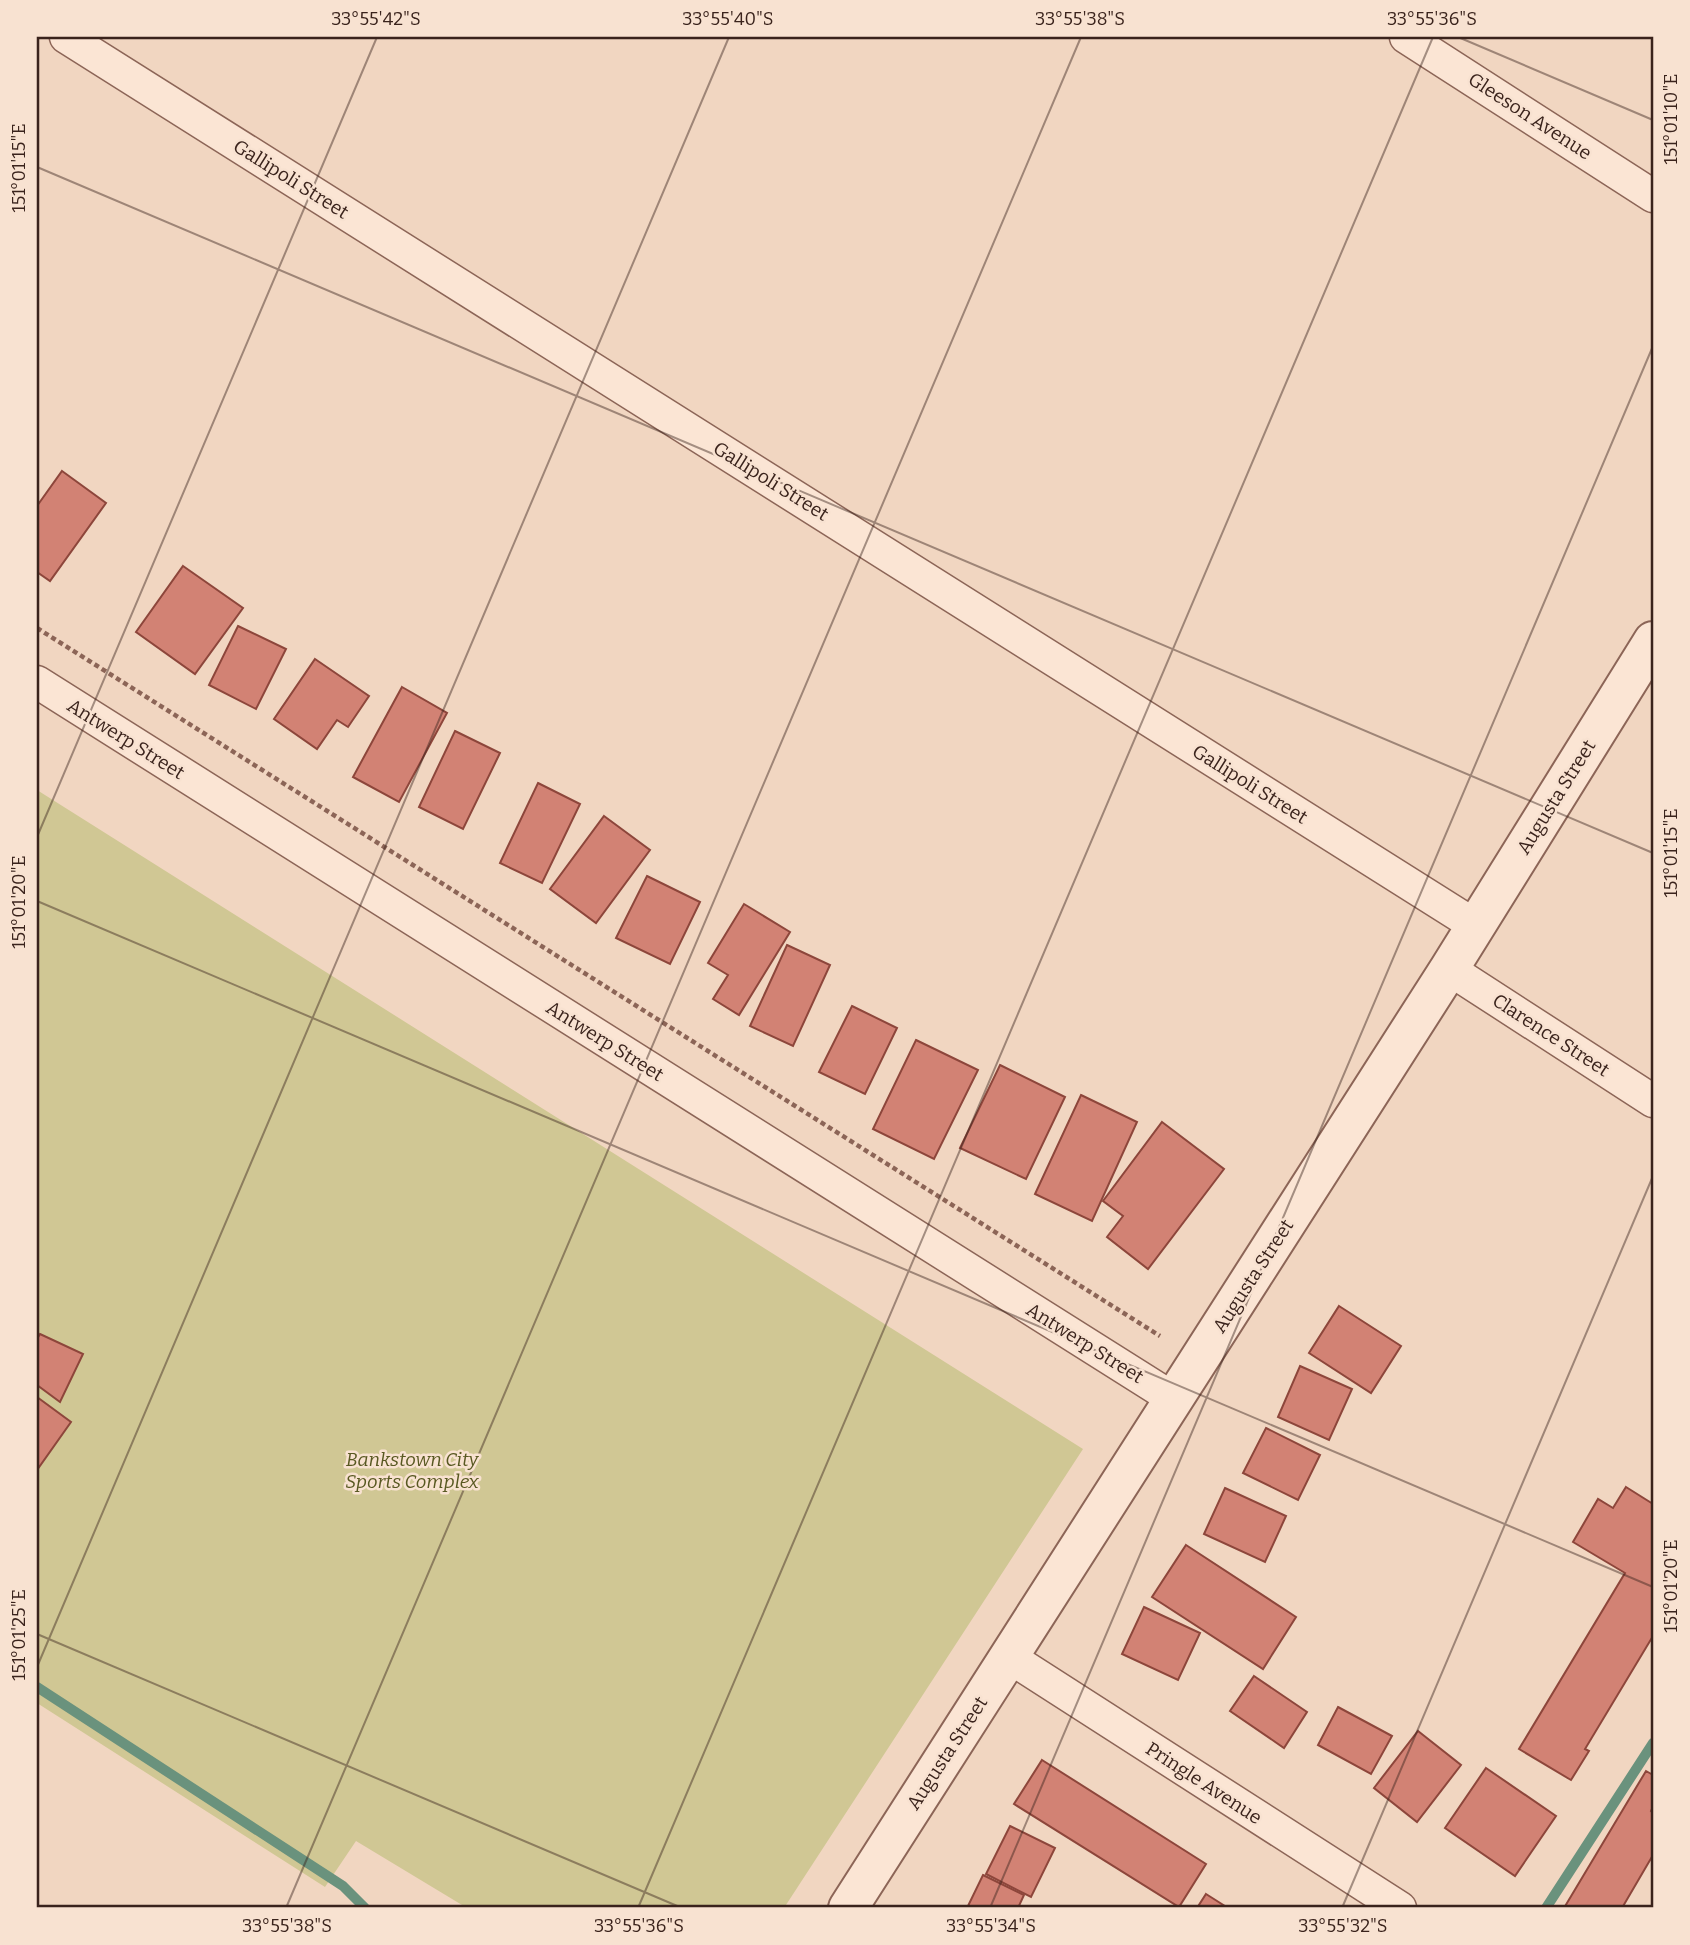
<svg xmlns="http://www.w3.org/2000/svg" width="1690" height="1945" font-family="Bitter,serif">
	<rect width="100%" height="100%" fill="#f1d6c1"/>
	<polygon fill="#d0c794" points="37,790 1083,1449 784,1908 467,1908 356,1841 325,1887 37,1703"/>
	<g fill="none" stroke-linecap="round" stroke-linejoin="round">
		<g stroke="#6a927d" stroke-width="10">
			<polyline points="37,1687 343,1886 365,1908"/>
			<polyline points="1546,1908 1653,1743"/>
		</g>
	</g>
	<g fill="#d28274" stroke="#8d463b" stroke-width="2">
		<polygon points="62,471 106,503 50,581 37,572 37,506"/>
		<polygon points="183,566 243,608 195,674 136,632"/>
		<polygon points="238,626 286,649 256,709 209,685"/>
		<polygon points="315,659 369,696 348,727 337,720 317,749 274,719"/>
		<polygon points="402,687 447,713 399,802 353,777"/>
		<polygon points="455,731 500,753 463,829 419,807"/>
		<polygon points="538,783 580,804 542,883 500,863"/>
		<polygon points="604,816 650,850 596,923 550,889"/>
		<polygon points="647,876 700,902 670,964 616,938"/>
		<polygon points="744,904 790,932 739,1015 713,999 728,975 708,963"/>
		<polygon points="787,945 830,965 793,1046 750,1026"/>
		<polygon points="852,1006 897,1028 865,1094 819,1072"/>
		<polygon points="916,1040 978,1070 934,1159 873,1129"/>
		<polygon points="1000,1065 1065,1097 1026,1179 960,1148"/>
		<polygon points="1081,1095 1137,1122 1092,1221 1035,1194"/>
		<polygon points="1162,1122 1224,1169 1148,1269 1107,1237 1123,1216 1103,1201"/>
		<polygon points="1339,1306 1401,1346 1371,1393 1309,1353"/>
		<polygon points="40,1334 83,1354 60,1402 37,1385 37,1339"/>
		<polygon points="1300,1366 1352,1389 1329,1440 1278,1417"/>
		<polygon points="37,1397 71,1422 37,1470"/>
		<polygon points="1266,1428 1320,1455 1298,1500 1243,1473"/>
		<polygon points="1626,1487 1653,1504 1653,1636 1585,1749 1589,1751 1571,1780 1519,1749 1625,1573 1573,1542 1598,1499 1613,1508"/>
		<polygon points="1225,1488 1286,1516 1265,1562 1204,1534"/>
		<polygon points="1186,1545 1296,1617 1263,1669 1152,1597"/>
		<polygon points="1144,1607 1200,1633 1178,1680 1122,1654"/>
		<polygon points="1254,1676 1307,1712 1284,1748 1230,1711"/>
		<polygon points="1338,1707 1392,1736 1371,1774 1318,1745"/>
		<polygon points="1418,1731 1461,1765 1417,1822 1374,1788"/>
		<polygon points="1042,1760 1206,1864 1179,1907 1014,1804"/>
		<polygon points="1486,1768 1556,1816 1515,1876 1445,1828"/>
		<polygon points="1646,1771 1653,1775 1653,1807 1651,1811 1653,1813 1653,1855 1622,1908 1564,1908"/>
		<polygon points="1010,1826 1055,1848 1031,1897 986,1874"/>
		<polygon points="983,1875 1024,1895 1018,1908 967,1908"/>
		<polygon points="1206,1894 1228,1908 1197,1908"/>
	</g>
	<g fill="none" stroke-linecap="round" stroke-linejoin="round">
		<defs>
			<g id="minor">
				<polyline points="66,37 1476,926"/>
				<polyline points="1406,37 1653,196"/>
				<polyline points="37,682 1174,1399"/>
				<polyline points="1449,969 1653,1101"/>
				<polyline points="1009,1657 1400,1908"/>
			</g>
			<polyline id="tertiary" points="848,1908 1449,969 1653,641"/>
		</defs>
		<use href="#minor" stroke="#8c6557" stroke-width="35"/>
		<use href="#tertiary" stroke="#8c6557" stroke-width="42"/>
		<polyline stroke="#8c6557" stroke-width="4.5" stroke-dasharray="5 3.5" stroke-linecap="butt" points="37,628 1160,1336"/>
		<use href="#minor" stroke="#fbe5d4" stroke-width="32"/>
		<use href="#tertiary" stroke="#fbe5d4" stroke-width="38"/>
	</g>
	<path fill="none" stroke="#3a231c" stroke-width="2" stroke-opacity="0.45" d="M1458,37L1653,120M37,167L1653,853M37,837L377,37M37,901L1653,1587M37,1634L682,1908M37,1667L729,37M286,1908L1081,37M638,1908L1433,37M990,1908L1653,346M1342,1908L1653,1176"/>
	<g text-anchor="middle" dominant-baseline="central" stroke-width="5" stroke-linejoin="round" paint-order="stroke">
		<g font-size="19" fill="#3a231c" stroke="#f8e2d1">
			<text transform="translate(1530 116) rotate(33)">Gleeson Avenue</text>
			<text transform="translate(291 179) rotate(32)">Gallipoli Street</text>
			<text transform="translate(771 481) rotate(32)">Gallipoli Street</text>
			<text transform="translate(126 739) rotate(32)">Antwerp Street</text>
			<text transform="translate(1250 784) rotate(32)">Gallipoli Street</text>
			<text transform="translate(1556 797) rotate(-58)">Augusta Street</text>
			<text transform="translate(1551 1035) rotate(33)">Clarence Street</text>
			<text transform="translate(605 1041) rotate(32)">Antwerp Street</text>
			<text transform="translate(1253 1276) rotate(-57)">Augusta Street</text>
			<text transform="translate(1085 1343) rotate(32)">Antwerp Street</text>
			<text transform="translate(947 1753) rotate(-57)">Augusta Street</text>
			<text transform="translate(1204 1783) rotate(33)">Pringle Avenue</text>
		</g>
		<g font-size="19" font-style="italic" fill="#585821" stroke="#f8e2d1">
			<text x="412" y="1459">Bankstown City<tspan x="412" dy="22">Sports Complex</tspan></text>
		</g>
	</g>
	<rect width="1690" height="1945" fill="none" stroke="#f8e2d1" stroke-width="77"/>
	<rect x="38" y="38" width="1614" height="1868" fill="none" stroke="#3a231c" stroke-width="2.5"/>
	<g font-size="18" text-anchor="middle" fill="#3a231c">
		<text x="376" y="25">33°55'42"S</text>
		<text x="728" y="25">33°55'40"S</text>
		<text x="1080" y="25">33°55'38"S</text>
		<text x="1432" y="25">33°55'36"S</text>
		<text transform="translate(1671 119) rotate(-90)" y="6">151°01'10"E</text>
		<text transform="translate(19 168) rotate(-90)" y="6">151°01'15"E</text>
		<text transform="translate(1671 853) rotate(-90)" y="6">151°01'15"E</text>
		<text transform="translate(19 902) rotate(-90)" y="6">151°01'20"E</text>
		<text transform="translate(1671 1586) rotate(-90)" y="6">151°01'20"E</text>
		<text transform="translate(19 1635) rotate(-90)" y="6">151°01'25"E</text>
		<text x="287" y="1932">33°55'38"S</text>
		<text x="639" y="1932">33°55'36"S</text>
		<text x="991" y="1932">33°55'34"S</text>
		<text x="1343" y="1932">33°55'32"S</text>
	</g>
</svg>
